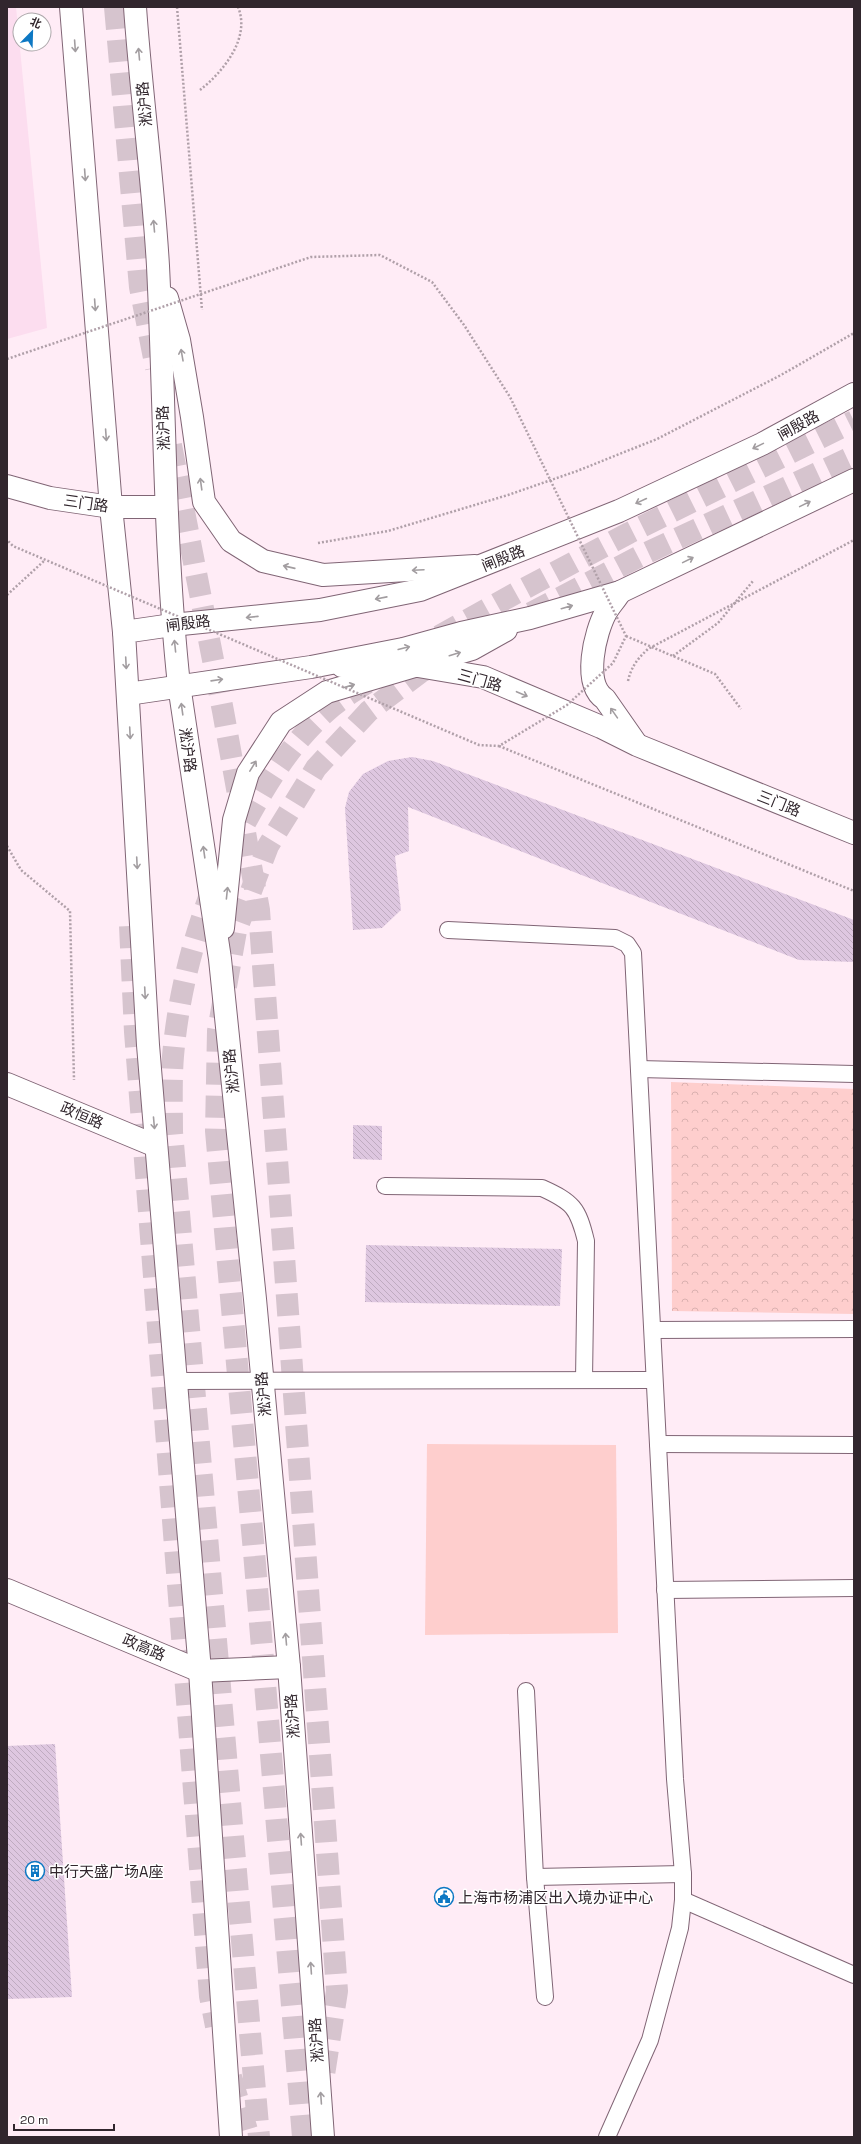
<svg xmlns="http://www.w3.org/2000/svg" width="861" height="2144" font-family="'Space Grotesk','Noto Sans SC',sans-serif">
	<defs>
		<pattern id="park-crowns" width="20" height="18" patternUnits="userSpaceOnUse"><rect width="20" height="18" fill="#fececd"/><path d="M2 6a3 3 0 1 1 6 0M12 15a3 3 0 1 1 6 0" fill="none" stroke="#dab1b0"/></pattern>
		<pattern id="building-back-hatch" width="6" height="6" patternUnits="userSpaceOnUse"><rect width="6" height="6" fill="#dec7e0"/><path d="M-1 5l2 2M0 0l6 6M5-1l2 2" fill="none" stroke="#bfabc0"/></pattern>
	</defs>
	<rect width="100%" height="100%" fill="#ffecf6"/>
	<polygon fill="#fcddef" points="7,7 16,7 47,328 7,339"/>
	<polygon fill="url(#park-crowns)" points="671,1082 854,1089 854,1314 672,1311"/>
	<polygon fill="#fececd" points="427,1444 616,1445 618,1633 425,1635"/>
	<g fill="url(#building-back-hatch)">
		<polygon points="412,757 433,761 854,920 854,962 799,960 408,807 409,851 395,856 401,910 382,928 353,930 345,808 349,792 363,774 388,761"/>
		<polygon points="353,1125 382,1126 382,1160 353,1159"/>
		<polygon points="366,1245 562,1249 560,1306 365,1302"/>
		<polygon points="55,1744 72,1997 7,1999 7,1746"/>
	</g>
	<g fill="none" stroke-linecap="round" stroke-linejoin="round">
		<g stroke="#d6c4ce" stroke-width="22" stroke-dasharray="22 11" stroke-linecap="butt">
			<polyline points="115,7 140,287 156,368"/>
			<polyline points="171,445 223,711 259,910 337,1991 323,2081"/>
			<polyline points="130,926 135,1032 210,1996 216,2026"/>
			<polyline points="231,2077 249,2137"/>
		</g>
		<g stroke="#d6c4ce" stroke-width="22" stroke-dasharray="22 11" stroke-linecap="butt">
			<polyline points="531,613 640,556 854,456"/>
			<polyline points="439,636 516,593 629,533 854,421"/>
			<path d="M230,851C257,800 284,749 327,711C340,699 356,690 370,681"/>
			<path d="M213,887C192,942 178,998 173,1056C171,1081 172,1107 172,1132L259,2137"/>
			<polyline points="303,2137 254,1552 216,1131 218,1031 236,931 268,846 316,768 369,711 421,672 439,662"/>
		</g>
		<defs>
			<g id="lane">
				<polyline points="448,930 615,938 627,944 633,953 675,1779 683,1874 683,1900 680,1928 650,2040 607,2137"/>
				<polyline points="639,1069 854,1074"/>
				<path d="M385,1186L542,1188C573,1202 578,1208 586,1241L584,1380"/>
				<polyline points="653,1330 854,1329"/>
				<polyline points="176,1381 654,1380"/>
				<polyline points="658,1444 854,1445"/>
				<polyline points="665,1590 854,1588"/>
				<polyline points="526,1691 535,1877 545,1997"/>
				<polyline points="535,1877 683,1874"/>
				<polyline points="683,1900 854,1975"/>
			</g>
			<g id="street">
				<polyline points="7,1084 156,1146"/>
				<polyline points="7,1590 200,1671 289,1667"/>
			</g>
			<g id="secondary">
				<polyline points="71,7 111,507 124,632"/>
				<path d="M135,7C141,93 153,179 158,266C165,406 164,546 179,685"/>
				<polyline points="167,298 179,340 192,417 204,502 231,541 263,561 323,575 475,566"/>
				<polyline points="7,486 50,498 111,507 166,507"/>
				<path d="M620,592C616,599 610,605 606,612C595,632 582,684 605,699L635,742"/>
				<polyline points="342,666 418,666 483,677 601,727 637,745 854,833"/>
			</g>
			<g id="primary">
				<polyline points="179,685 220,959 255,1299 289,1667 323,2137"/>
				<polyline points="128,694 311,667 403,649 461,633 530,618 620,592 854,480"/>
				<polyline points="223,928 234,820 248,773 281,722 327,692 472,649 506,630"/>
				<polyline points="231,2137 200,1671 148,1045 124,632 172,625 320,610 420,590 619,511 762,444 854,394"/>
			</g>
		</defs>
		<use href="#lane" stroke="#806575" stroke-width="18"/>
		<use href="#street" stroke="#806575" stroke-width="24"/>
		<use href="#secondary" stroke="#806575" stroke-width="24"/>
		<use href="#primary" stroke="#806575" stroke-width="24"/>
		<g stroke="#b0a0a9" stroke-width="2.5" stroke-dasharray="2 2" stroke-linecap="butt">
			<polyline points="177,7 202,310"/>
			<path d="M200,90C223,72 251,38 238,7"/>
			<polyline points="318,543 388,531 508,495 577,471 657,439 781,375 854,333"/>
			<polyline points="7,595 45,560"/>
			<path d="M628,681C631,667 638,658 648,649L854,540"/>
			<polyline points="499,746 854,891"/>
			<polyline points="7,846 21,870 70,911 74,1080"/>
		</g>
		<use href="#lane" stroke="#fff" stroke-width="16"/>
		<use href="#street" stroke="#fff" stroke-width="22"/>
		<use href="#secondary" stroke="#fff" stroke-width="22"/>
		<use href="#primary" stroke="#fff" stroke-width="22"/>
		<g stroke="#b0a0a9" stroke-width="2.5" stroke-dasharray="2 2" stroke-linecap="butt">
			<polyline points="7,359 311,257 380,255 432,282 464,325 510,397 626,636 613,663 567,705 499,746 479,745 13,546 7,540"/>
			<polyline points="626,636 715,674 741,709"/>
			<polyline points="673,656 718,623 753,581"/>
		</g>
	</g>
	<defs><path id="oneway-shaft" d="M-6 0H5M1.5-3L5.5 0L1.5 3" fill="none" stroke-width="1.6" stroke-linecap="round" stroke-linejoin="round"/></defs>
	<g stroke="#a29da0">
		<use href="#oneway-shaft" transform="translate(75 46) rotate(86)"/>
		<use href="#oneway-shaft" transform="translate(139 54) rotate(-95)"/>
		<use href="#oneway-shaft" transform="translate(85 175) rotate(86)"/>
		<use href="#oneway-shaft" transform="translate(154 226) rotate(-95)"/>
		<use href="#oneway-shaft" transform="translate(95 305) rotate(86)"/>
		<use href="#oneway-shaft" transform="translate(182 355) rotate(-100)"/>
		<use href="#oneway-shaft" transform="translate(106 435) rotate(86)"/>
		<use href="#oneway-shaft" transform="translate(758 446) rotate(154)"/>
		<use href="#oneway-shaft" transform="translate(201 484) rotate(-98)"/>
		<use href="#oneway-shaft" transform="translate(641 501) rotate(155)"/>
		<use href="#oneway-shaft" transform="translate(805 504) rotate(-26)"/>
		<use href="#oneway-shaft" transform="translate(688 560) rotate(-26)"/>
		<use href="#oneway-shaft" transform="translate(289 567) rotate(-167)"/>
		<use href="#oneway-shaft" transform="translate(418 570) rotate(177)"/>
		<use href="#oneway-shaft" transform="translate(381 598) rotate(169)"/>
		<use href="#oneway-shaft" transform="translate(567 607) rotate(-16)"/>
		<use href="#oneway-shaft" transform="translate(252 617) rotate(174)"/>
		<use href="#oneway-shaft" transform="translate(175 646) rotate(-96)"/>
		<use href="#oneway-shaft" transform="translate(404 648) rotate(-14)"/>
		<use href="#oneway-shaft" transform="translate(455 654) rotate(-17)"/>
		<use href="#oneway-shaft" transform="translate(126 663) rotate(87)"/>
		<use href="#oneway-shaft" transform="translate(217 680) rotate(-8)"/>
		<use href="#oneway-shaft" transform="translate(349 686) rotate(-16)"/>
		<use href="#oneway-shaft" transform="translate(522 694) rotate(23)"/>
		<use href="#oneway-shaft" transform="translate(182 709) rotate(-98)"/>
		<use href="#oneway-shaft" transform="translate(614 713) rotate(-125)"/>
		<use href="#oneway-shaft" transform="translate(130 733) rotate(87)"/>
		<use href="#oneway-shaft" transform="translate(253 766) rotate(-58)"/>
		<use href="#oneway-shaft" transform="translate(204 852) rotate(-98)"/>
		<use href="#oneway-shaft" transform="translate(137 863) rotate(87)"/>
		<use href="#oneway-shaft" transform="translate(227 893) rotate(-84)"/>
		<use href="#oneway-shaft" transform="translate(145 993) rotate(87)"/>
		<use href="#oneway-shaft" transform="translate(154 1123) rotate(85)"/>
		<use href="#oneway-shaft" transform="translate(286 1639) rotate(-95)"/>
		<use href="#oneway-shaft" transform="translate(301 1839) rotate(-94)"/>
		<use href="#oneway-shaft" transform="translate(311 1968) rotate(-94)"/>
		<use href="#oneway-shaft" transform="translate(321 2098) rotate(-94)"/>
	</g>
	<defs>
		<symbol id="building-ring" viewBox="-11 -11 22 22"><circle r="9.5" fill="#fff" stroke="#0d78c3" stroke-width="1.5"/><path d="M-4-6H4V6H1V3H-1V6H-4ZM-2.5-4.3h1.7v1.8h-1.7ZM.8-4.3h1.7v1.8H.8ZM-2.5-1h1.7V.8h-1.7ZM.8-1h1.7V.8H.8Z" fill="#0d78c3"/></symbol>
		<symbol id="civic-ring" viewBox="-11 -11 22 22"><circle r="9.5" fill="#fff" stroke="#0d78c3" stroke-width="1.5"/><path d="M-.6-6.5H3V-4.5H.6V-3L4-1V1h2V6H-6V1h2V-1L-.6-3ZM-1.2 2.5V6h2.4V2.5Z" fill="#0d78c3"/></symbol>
	</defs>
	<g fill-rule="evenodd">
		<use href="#building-ring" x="24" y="1860" width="22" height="22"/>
		<use href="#civic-ring" x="433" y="1886" width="22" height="22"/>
	</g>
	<g text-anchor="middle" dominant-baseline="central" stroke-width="3" stroke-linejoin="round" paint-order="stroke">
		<g font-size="15" fill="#31262d" stroke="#fff">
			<text transform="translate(144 104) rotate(-95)">淞沪路</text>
			<text transform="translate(798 425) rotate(-29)">闸殷路</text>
			<text transform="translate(163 428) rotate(-92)">淞沪路</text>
			<text transform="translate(86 503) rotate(8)">三门路</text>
			<text transform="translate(503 558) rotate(-22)">闸殷路</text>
			<text transform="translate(188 623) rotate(-7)">闸殷路</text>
			<text transform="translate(480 680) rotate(16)">三门路</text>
			<text transform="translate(188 750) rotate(82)">淞沪路</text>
			<text transform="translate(779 803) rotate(22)">三门路</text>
			<text transform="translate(231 1071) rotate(-96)">淞沪路</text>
			<text transform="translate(82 1115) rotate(23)">政恒路</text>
			<text transform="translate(263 1394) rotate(-95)">淞沪路</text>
			<text transform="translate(144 1647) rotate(23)">政高路</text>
			<text transform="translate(292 1716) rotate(-94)">淞沪路</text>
			<text transform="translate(316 2040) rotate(-94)">淞沪路</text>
		</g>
		<g font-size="15" fill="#31262d" stroke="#fff" text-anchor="start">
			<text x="49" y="1871">中行天盛广场A座</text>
			<text x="458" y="1897">上海市杨浦区出入境办证中心</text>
		</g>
	</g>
	<rect width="861" height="2144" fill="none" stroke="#31262d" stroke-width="16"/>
	<g transform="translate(32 32) rotate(23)"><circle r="19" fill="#ffffff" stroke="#ada8ab"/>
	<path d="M0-3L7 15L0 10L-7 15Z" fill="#0d78c3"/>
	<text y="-6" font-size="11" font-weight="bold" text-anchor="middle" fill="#31262d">北</text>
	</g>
	<path d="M14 2124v6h100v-6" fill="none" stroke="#31262d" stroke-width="2"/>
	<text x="20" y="2124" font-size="12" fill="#31262d" stroke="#ffffff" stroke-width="3" paint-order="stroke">20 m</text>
</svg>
